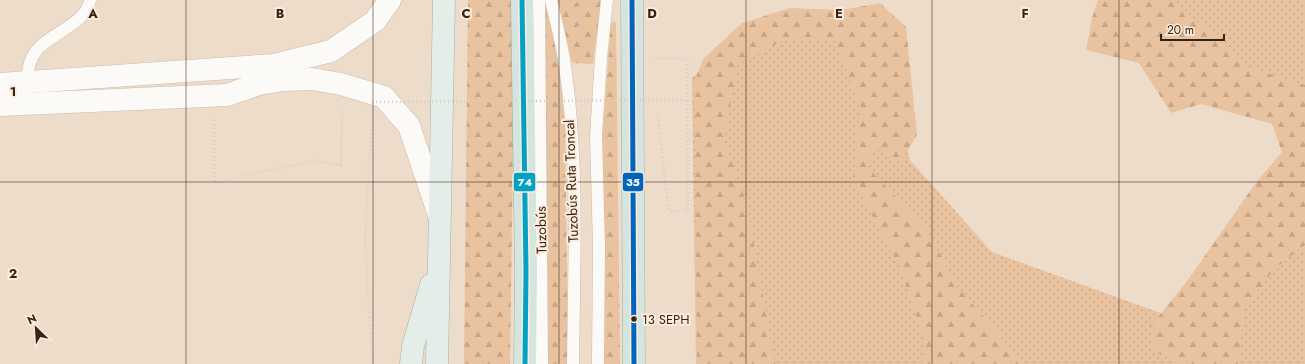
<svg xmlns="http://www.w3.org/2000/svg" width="1305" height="364" font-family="Jost,sans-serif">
	<defs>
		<pattern id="grass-dots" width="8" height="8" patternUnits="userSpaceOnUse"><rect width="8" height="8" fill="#e9c3a0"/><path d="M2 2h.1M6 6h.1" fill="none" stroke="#c8a789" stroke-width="1.8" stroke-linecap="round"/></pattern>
		<pattern id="forest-firs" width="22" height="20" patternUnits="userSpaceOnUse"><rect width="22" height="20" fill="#e9c3a0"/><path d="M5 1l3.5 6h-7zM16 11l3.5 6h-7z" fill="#c8a789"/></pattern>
	</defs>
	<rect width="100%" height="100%" fill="#eedcca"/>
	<polygon fill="url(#grass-dots)" points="1135,0 1305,0 1305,364 696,364 692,78 746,28 885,39 910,160 992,252 1166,315 1291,146 1279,118"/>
	<g fill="url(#forest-firs)">
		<polygon points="468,0 514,0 514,85 510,364 464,364"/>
		<polygon points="558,0 601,0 593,64 572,63"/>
		<polygon points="1098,0 1173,0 1251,68 1305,85 1305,245 1274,269 1245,308 1238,364 1181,364 1152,350 1151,326 1190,277 1255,184 1282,152 1272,124 1201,104 1171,113 1139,63 1086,50 1092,18"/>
		<polygon points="544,1 547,1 558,59 565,123 568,364 548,364"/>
		<polygon points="880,3 906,27 917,135 900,163 874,147 868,167 929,233 957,286 1024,364 922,364 924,341 900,268 853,180 860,109 835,39 784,40 738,64 724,140 746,201 775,364 697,364 694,84 703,59 742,23 790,8 842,10"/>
		<polygon points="616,22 620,364 603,364 602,142 611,23"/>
	</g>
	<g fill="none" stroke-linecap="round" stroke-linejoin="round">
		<defs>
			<g id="lane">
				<polyline points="539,0 542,364"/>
				<path d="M551,0C556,22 562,44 565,66C579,164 574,265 573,364"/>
				<path d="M26,82C28,72 29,59 37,50C49,34 88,23 90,0"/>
				<polyline points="598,364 599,246 596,136 601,58 607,0"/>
			</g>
			<g id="street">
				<polyline points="0,84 274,65 331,51 375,21 390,0"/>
				<polyline points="0,105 227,95 259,84 284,80 312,79 341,84 384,97 409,126 439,215"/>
			</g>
			<g id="primary">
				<polyline points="411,364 413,346 431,285"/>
				<polyline points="437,364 444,0"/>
			</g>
			<g id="highway">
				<polyline points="522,0 526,271 525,364"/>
				<polyline points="632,0 634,364"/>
			</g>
		</defs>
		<use href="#lane" stroke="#cbbbac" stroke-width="13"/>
		<use href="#street" stroke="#cbbbac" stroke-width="23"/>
		<use href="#primary" stroke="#a5afa4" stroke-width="23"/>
		<use href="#highway" stroke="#a5afa4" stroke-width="23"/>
		<g stroke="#d4cec8" stroke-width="2.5" stroke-dasharray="1 3" stroke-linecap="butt">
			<polyline points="588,0 588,10"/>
			<polyline points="578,35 578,0"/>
			<polyline points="653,59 687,58 688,211 669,211 658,118 654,118"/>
			<polyline points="214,116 214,183 312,161 341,165 342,107"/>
			<polyline points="372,117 365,236 372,364"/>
		</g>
		<use href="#lane" stroke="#fcfaf7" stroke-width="12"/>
		<use href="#street" stroke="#fcfaf7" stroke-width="22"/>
		<use href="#primary" stroke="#e5ede9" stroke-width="22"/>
		<use href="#highway" stroke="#d4e4df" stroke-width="22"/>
		<polyline stroke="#d4cec8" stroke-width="2.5" stroke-dasharray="1 3" stroke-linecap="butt" points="372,102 688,100"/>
		<defs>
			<polyline id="bus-1" points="522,0 526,271 525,364"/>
			<polyline id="bus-2" points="632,0 634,364"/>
		</defs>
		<use href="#bus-1" stroke="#fdebdc" stroke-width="8"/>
		<use href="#bus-2" stroke="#fdebdc" stroke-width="8"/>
		<use href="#bus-1" stroke="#03a2c5" stroke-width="5"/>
		<use href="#bus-2" stroke="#0065bd" stroke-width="5"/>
	</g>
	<path fill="none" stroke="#352515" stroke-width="1" stroke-opacity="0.55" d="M186,0V364M373,0V364M559,0V364M746,0V364M932,0V364M1119,0V364M0,182H1305"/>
	<circle fill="#352515" stroke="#fdebdc" stroke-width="1.5" cx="634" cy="319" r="3.5"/>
	<g text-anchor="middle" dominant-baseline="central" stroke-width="4" stroke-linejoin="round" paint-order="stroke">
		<g font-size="13" fill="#352515" stroke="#fdebdc" text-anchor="start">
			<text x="642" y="319">13 SEPH</text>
		</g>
		<g font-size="14" fill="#352515" stroke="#fdebdc">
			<text transform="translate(571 181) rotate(-92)">Tuzobús Ruta Troncal</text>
			<text transform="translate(541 230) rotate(-91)">Tuzobús</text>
		</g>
	</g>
	<g font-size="13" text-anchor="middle" font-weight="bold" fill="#352515" stroke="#fdebdc" stroke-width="4" stroke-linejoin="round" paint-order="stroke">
		<text x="93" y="18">A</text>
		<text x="280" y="18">B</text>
		<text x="466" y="18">C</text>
		<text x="652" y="18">D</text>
		<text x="839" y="18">E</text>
		<text x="1025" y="18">F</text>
		<text x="13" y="96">1</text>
		<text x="13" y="278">2</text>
	</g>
	<g stroke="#fdebdc" stroke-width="1.5">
		<rect x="513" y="172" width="23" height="20" rx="4" fill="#03a2c5"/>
		<rect x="622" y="172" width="22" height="20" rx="4" fill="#0065bd"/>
	</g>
	<g font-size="11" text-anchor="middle" font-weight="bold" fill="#fff">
		<text x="525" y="186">74</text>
		<text x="633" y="186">35</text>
	</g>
	<g transform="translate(36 328) rotate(335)" stroke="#fdebdc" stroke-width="3" paint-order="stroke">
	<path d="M0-3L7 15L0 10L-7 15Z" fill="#352515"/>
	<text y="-6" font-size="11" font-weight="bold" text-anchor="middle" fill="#352515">N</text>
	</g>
	<path d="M1161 34v6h63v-6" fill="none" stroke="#352515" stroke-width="2"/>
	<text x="1167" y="34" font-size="12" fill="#352515" stroke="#fdebdc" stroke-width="3" paint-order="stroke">20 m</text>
</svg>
